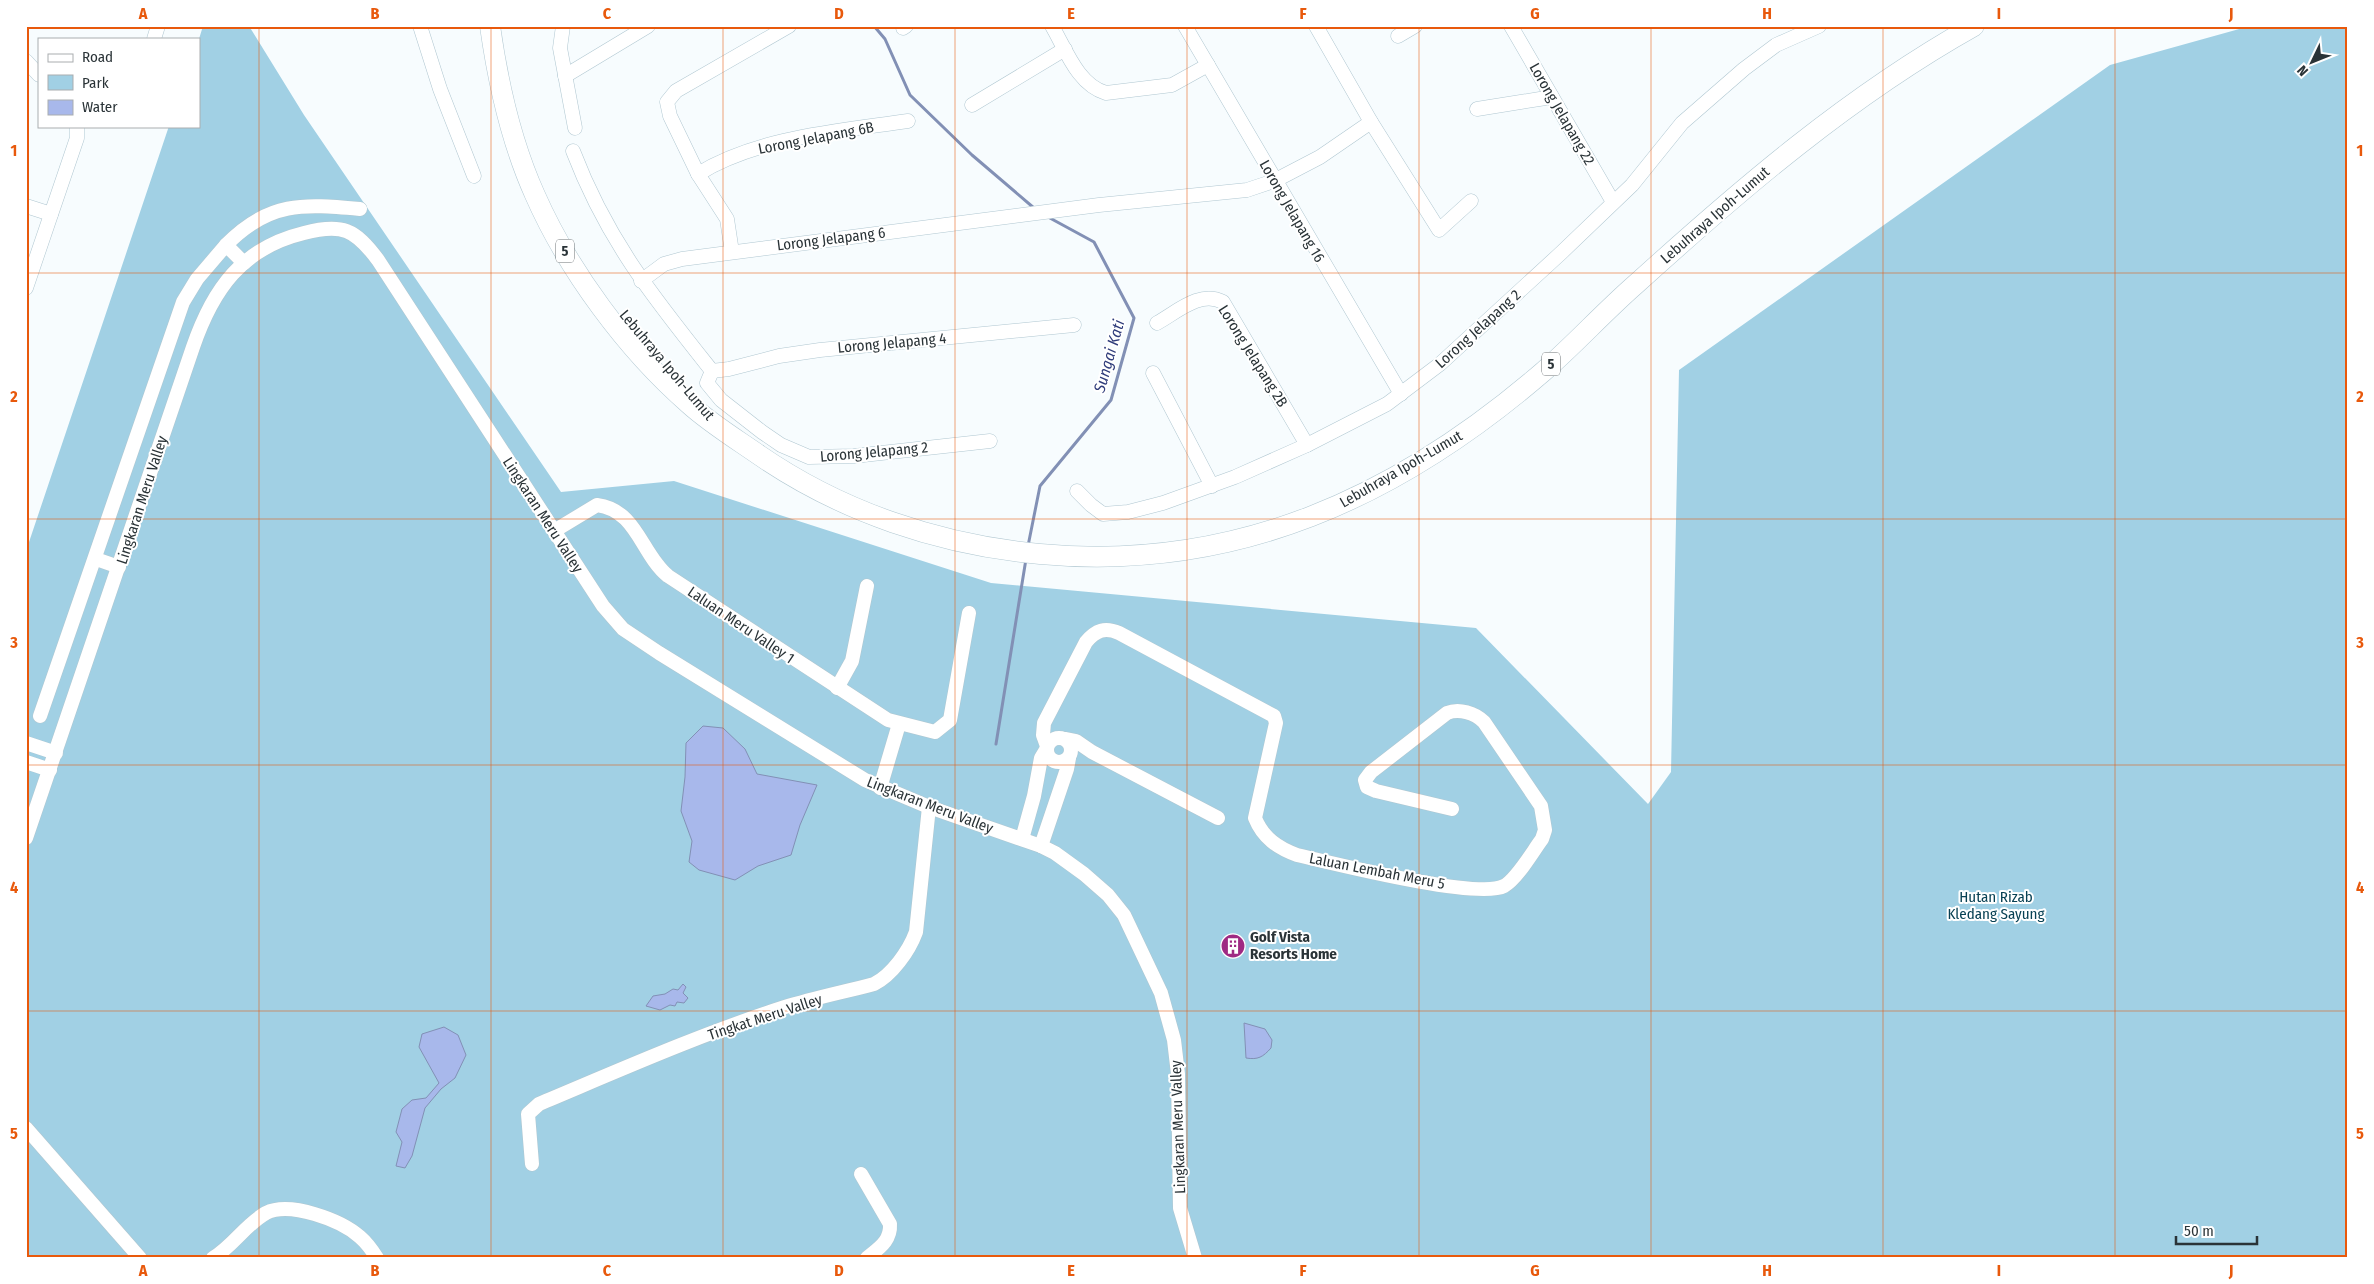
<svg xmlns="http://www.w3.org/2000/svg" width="2374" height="1284" font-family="'Fira Sans Condensed',sans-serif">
	<rect width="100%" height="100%" fill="#f7fcfe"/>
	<polygon fill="#a1d0e4" points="203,26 249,26 304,115 561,492 674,481 991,583 1476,628 1648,804 1671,772 1679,370 2110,65 2250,26 2348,26 2348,1258 26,1258 26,551 169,126 199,126 199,39"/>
	<g fill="#a8b8eb" stroke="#8290b5">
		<polygon points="703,726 723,728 745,749 757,774 817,785 800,825 791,855 758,866 735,880 699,870 689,862 692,841 681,811 685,777 686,743"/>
		<polygon points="683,984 686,987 683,993 688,998 684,1003 677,1002 675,1006 670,1005 660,1010 646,1006 653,996 665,994 673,989 678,990"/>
		<path d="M1244,1023L1265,1029L1272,1040L1271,1048C1263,1057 1258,1060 1246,1058Z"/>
		<polygon points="444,1027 458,1035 466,1055 455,1078 441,1089 425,1108 412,1156 405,1168 396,1166 402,1142 396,1132 402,1109 412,1100 426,1098 439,1083 419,1047 422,1034"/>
	</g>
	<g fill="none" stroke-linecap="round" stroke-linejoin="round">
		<g stroke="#8290b5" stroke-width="3">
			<polyline points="874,26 885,39 910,95 972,155 1034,208"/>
			<polyline points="1028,546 1040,486 1111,400 1134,318 1094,242 1048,217"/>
			<polyline points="996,744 1026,559"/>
		</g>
		<defs>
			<g id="minor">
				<polyline points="420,26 440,89 474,176"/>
				<polyline points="563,26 560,48 575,128"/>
				<path d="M1052,26C1066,50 1078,85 1106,93L1172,85L1208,65"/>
				<polyline points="1185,26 1401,394"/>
				<polyline points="1511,26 1613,202"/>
				<polyline points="903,28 906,26"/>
				<polyline points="1398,36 1415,26"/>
				<polyline points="154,39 158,26"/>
				<polyline points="26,61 39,75"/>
				<polyline points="565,76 648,26"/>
				<polyline points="972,105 1065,49"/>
				<polyline points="1477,109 1552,97"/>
				<polyline points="1371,122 1439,230 1471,201"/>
				<path d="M573,151C607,240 653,297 712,371"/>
				<path d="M698,174C758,137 840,131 908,121"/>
				<polyline points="26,206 51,214"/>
				<path d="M226,245C269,201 303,204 360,209"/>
				<polyline points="732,252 727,219 698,174 670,116 667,102 676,91 789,26"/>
				<polyline points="641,281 664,264 682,259 1099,205 1247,190 1274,181 1320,157 1371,122 1316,26"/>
				<polyline points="26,288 77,138 77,126"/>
				<path d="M1157,323C1177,312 1200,290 1223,302L1307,445"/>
				<polyline points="712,371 729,369 779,356 820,350 1074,325"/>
				<polyline points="712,371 707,383 721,400 762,432 781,445 809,457 854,456 990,441"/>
				<polyline points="1153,373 1212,486"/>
				<polyline points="1077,491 1091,505 1103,514 1128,512 1163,503 1235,477 1307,445 1387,404 1440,364 1561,253 1632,185 1682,123 1744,69 1776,45 1819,26"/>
				<path d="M554,531L597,505C637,510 641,554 668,576L888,720L935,732L950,720L969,613"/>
				<polyline points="96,559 119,567"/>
				<polyline points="837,688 852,661 867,586"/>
				<polyline points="40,716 183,302 197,279 226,245 244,263"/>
				<circle cx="1059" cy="750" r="12"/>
				<polyline points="1066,739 1076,741 1092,752 1218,818"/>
				<polyline points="26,743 56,753"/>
				<path d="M1047,746L1043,735L1044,723L1086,642C1096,630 1105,627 1119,633L1274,716L1276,723L1255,818C1263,838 1278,848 1297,855C1332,863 1478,900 1504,886C1517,879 1533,851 1542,839L1545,830L1541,806L1484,722C1475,713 1459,708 1447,713L1371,772L1365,780L1367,787L1376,791L1452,809"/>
				<polyline points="26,762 50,770"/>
				<polyline points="880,788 899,724"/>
				<path d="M26,838L193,347C213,289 242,248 304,233C342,223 355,229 378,260L603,606L623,629L659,653L865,780L929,807L1041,846L1055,853L1084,874L1108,895L1124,915L1161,993L1174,1040L1178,1074L1180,1208L1195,1258"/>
				<polyline points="1022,839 1034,796 1041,758 1047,748"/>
				<polyline points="1041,846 1067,769 1069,758"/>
				<polyline points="26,1128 140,1258"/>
				<path d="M532,1164L528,1114L539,1104C620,1070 701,1034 785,1007C814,998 844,992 874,984C892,975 909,951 916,932L929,807"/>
				<path d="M861,1174L890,1224C891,1241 879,1248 867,1258"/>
				<path d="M213,1258C233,1246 246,1224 266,1213C290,1201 341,1220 360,1237C367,1243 372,1250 377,1258"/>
			</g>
			<path id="highway" d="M490,26C498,83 511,142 535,195C568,270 627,350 689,404C710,423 736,439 759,455C842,512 940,545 1040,554C1236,572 1398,497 1544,371C1576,343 1604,312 1636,284C1741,189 1849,96 1974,26"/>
		</defs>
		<use href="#minor" stroke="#b0c7d1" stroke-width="15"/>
		<use href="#highway" stroke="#b0c7d1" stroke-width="21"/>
		<use href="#minor" stroke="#fff" stroke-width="14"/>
		<use href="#highway" stroke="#fff" stroke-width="20"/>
	</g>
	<path fill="none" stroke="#e8590c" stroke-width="1" stroke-opacity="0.55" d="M259,26V1258M491,26V1258M723,26V1258M955,26V1258M1187,26V1258M1419,26V1258M1651,26V1258M1883,26V1258M2115,26V1258M26,273H2348M26,519H2348M26,765H2348M26,1011H2348"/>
	<defs>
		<symbol id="building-disc" viewBox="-11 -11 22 22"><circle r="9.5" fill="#9f2983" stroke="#fff"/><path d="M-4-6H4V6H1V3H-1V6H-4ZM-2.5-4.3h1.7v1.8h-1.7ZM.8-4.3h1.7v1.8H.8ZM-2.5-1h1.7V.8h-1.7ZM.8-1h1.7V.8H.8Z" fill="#fff"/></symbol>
	</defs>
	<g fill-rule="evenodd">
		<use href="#building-disc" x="1219" y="932" width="28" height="28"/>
	</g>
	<g text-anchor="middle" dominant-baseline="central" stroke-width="4" stroke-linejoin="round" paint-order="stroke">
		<g fill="#fff" stroke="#6a7073" stroke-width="1">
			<rect x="556" y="239.5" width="18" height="23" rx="4"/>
			<rect x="1542" y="352.5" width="18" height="23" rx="4"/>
		</g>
		<g font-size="14" font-weight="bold" fill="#2a3337">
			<text x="565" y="251">5</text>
			<text x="1551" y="364">5</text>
		</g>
		<g font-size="15" fill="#2a3337" stroke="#fff">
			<text transform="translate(1562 114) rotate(60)">Lorong Jelapang 22</text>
			<text transform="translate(816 138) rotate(-11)">Lorong Jelapang 6B</text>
			<text transform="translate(1292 211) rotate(60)">Lorong Jelapang 16</text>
			<text transform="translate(1715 215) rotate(-41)">Lebuhraya Ipoh-Lumut</text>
			<text transform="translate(831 239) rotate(-7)">Lorong Jelapang 6</text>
			<text transform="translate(1478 329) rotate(-42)">Lorong Jelapang 2</text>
			<text transform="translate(892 343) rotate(-5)">Lorong Jelapang 4</text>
			<text transform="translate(1253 356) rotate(58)">Lorong Jelapang 2B</text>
			<text transform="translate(667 365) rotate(50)">Lebuhraya Ipoh-Lumut</text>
			<text transform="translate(874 452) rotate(-5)">Lorong Jelapang 2</text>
			<text transform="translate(1401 469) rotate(-30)">Lebuhraya Ipoh-Lumut</text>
			<text transform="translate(142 500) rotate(-72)">Lingkaran Meru Valley</text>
			<text transform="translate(543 515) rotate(57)">Lingkaran Meru Valley</text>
			<text transform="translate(741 625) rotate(34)">Laluan Meru Valley 1</text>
			<text transform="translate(930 805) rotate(21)">Lingkaran Meru Valley</text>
			<text transform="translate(1377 871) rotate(11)">Laluan Lembah Meru 5</text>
			<text transform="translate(765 1017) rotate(-18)">Tingkat Meru Valley</text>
			<text transform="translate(1178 1127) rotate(-92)">Lingkaran Meru Valley</text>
		</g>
		<g font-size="15" fill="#084154" stroke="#fff">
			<text x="1996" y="897">Hutan Rizab<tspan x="1996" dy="17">Kledang Sayung</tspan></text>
		</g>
		<g font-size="15" font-weight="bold" fill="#2a3337" stroke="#fff" text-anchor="start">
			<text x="1250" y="937">Golf Vista<tspan x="1250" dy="17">Resorts Home</tspan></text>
		</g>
		<g font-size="16" font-style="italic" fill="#303d7b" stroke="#fff">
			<text transform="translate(1109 356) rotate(-74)">Sungai Kati</text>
		</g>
	</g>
	<rect width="2374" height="1284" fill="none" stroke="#ffffff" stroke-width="55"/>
	<rect x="38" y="38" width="162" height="90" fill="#ffffff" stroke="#aaadaf"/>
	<rect x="48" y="54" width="25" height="8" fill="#ffffff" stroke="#aaadaf"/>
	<text x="82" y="62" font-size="15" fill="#2a3337">Road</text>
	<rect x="48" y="75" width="25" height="15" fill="#a1d0e4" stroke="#aaadaf"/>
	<text x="82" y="88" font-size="15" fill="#2a3337">Park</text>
	<rect x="48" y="100" width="25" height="15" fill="#a8b8eb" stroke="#aaadaf"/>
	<text x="82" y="112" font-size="15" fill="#2a3337">Water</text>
	<g transform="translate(2312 62) rotate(227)" stroke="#ffffff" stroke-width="4" paint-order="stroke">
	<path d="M0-4L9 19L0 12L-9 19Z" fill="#2a3337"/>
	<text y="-8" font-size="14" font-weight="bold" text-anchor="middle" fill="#2a3337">N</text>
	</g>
	<path d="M2176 1236v8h81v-8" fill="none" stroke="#2a3337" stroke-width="2.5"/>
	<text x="2184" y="1236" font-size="15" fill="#2a3337" stroke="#ffffff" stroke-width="4" paint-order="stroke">50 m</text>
	<rect x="28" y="28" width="2318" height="1228" fill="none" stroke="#e8590c" stroke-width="2"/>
	<g font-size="16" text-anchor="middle" font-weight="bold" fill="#e8590c">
		<text x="143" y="19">A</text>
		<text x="375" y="19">B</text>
		<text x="607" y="19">C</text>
		<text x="839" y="19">D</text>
		<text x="1071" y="19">E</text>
		<text x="1303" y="19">F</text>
		<text x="1535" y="19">G</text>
		<text x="1767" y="19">H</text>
		<text x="1999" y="19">I</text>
		<text x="2231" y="19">J</text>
		<text x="14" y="156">1</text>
		<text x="2360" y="156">1</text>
		<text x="14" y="402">2</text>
		<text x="2360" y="402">2</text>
		<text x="14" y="648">3</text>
		<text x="2360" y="648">3</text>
		<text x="14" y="893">4</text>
		<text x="2360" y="893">4</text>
		<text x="14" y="1139">5</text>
		<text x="2360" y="1139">5</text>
		<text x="143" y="1276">A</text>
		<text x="375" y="1276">B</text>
		<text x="607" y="1276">C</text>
		<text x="839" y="1276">D</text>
		<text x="1071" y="1276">E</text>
		<text x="1303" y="1276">F</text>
		<text x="1535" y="1276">G</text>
		<text x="1767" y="1276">H</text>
		<text x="1999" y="1276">I</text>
		<text x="2231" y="1276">J</text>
	</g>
</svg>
